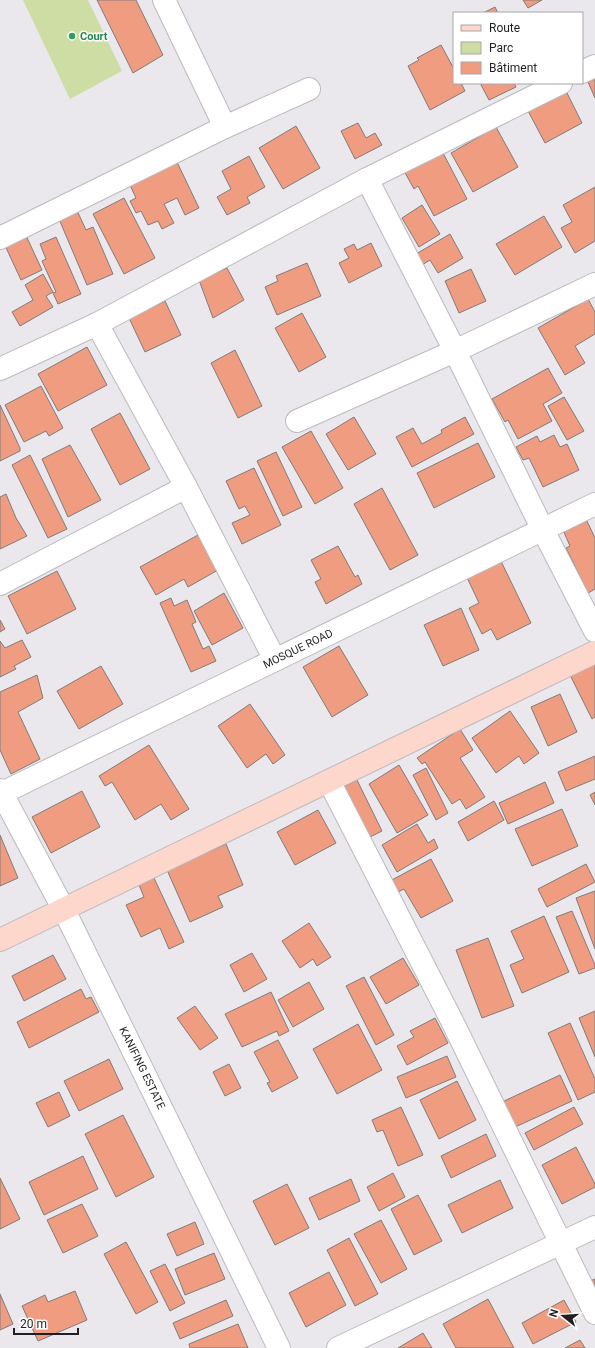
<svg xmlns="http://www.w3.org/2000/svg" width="595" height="1348" font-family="Roboto,sans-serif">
	<rect width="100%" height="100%" fill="#eae8ed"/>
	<polygon fill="#cedda4" points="23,0 88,0 122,71 70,99"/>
	<g fill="#ef9c80" stroke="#817b7a">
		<polygon points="97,0 136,0 163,55 133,73"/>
		<polygon points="523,0 542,0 528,8"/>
		<polygon points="495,7 498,13 483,13"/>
		<polygon points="441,45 454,69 454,83 461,83 465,91 430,110 408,66 419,60 417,58"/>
		<polygon points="595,79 595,98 588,82"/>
		<polygon points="480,83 514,83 516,87 489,100"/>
		<polygon points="565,89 582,123 545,143 527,109"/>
		<polygon points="358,123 366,138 375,133 382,145 355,159 341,131"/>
		<polygon points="296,126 320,168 283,189 259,148"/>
		<polygon points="496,127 518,167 473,192 451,153"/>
		<polygon points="442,151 467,199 434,216 418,186 414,189 404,171"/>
		<polygon points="249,156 265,187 247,197 250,203 227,215 217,197 231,189 222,171"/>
		<polygon points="176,160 199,208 185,215 177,198 164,204 174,223 162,229 158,221 148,225 141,211 136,213 130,201 136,198 129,183"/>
		<polygon points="595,187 595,241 575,253 561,228 572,222 563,205"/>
		<polygon points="124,198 155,258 124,274 93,214"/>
		<polygon points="74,204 86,230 93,227 113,274 87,285 56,212"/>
		<polygon points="422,205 440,234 419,247 402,218"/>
		<polygon points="544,216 562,247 515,275 496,244"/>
		<polygon points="23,229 42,270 21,280 2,239"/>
		<polygon points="450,234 463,258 438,273 430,260 422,265 416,254"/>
		<polygon points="56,237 81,294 58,304 53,293 56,292 42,261 46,259 40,244"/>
		<polygon points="371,243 382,266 349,283 339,263 349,258 344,249 354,244 357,250"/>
		<polygon points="307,263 321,296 277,315 265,287 278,281 276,276"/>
		<polygon points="227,268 244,300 213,318 199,280"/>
		<polygon points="471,269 486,301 459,313 445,281"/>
		<polygon points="43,274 53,292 46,296 53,307 20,326 12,312 33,300 25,285"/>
		<polygon points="588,299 595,312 595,334 575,346 585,363 565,375 538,328"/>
		<polygon points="165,301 181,335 145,352 129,318"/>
		<polygon points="302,313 326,357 299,372 275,328"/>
		<polygon points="87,347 107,385 58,411 38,374"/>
		<polygon points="235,350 262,406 238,418 211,363"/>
		<polygon points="548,368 562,393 543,404 552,421 518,439 508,420 505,422 492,399"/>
		<polygon points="41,386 63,428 49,436 46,431 24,442 5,405"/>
		<polygon points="564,397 584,431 567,440 548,406"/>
		<polygon points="0,405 20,448 20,451 0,461"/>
		<polygon points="120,413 150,469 120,485 91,429"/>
		<polygon points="354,417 376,454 348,470 326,434"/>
		<polygon points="465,417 474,434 412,467 396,437 413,428 422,444 442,433 441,430"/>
		<polygon points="311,431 343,488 315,504 282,447"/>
		<polygon points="554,435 560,447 567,444 579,470 543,487 529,458 523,460 516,447 537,436 540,442"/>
		<polygon points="478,443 495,477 434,508 417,473"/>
		<polygon points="70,445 101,500 68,517 42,459"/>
		<polygon points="276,452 302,507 283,516 257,461"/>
		<polygon points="30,455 67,529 48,538 12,465"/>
		<polygon points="254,468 281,525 242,544 232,523 250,515 245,506 239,509 226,481"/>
		<polygon points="382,488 418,555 390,570 354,504"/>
		<polygon points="6,494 16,518 27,536 0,549 0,497"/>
		<polygon points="586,519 595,538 595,589 588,593 566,548 570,546 563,530"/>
		<polygon points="198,535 218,570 188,587 184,579 156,595 140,567"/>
		<polygon points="338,546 355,577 358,575 362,584 326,604 315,582 321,579 311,560"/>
		<polygon points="497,553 531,623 497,640 491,629 482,634 469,608 479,603 463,569"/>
		<polygon points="57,571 76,609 27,634 8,596"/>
		<polygon points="224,593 243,628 212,645 194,611"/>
		<polygon points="171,598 174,606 187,600 196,622 192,624 203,649 209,646 216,661 191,672 160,603"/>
		<polygon points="461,608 479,650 443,666 424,625"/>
		<polygon points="0,620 5,629 0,632"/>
		<polygon points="22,640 31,657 14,666 16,669 0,677 0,641 5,648"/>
		<polygon points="339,646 368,695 332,717 303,667"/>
		<polygon points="595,663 595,717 592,719 570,675"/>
		<polygon points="101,666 123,704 79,729 57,691"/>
		<polygon points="37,675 43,698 18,712 40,759 11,774 0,750 0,692"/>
		<polygon points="560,694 577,732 548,746 531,707"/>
		<polygon points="250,704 285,755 273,764 266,754 247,768 218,726"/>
		<polygon points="510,711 539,753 524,764 519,756 496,773 472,738"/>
		<polygon points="460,729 473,750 460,758 485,797 466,809 460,799 452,804 425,762 422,764 417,758"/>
		<polygon points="149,745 189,809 171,820 161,804 135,820 112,782 105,786 99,776"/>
		<polygon points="595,756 595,779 566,791 558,772"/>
		<polygon points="399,765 428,815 397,833 369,784"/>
		<polygon points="426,768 448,813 436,820 413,775"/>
		<polygon points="357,780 382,831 364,840 339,789"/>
		<polygon points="545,782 554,803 508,824 499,803"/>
		<polygon points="82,791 100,827 51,853 32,817"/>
		<polygon points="595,792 595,805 590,795"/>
		<polygon points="494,801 504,820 468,841 458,822"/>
		<polygon points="562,809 578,846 532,866 515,829"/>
		<polygon points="318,810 336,843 295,865 277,832"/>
		<polygon points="417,824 428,843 434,839 438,848 397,872 382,845"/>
		<polygon points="0,835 18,878 0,886"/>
		<polygon points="226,844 243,885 218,896 223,907 190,922 167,870"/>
		<polygon points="431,859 453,901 421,918 404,889 396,893 390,881"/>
		<polygon points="586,864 595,882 547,907 538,889"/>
		<polygon points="154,878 184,942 169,949 160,928 141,937 126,905 144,897 139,885"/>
		<polygon points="595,891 595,949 576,898"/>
		<polygon points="572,911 595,965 595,968 579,974 556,917"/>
		<polygon points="544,916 569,972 522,993 510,965 524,959 511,931"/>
		<polygon points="309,923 331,957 317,966 313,959 300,968 282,941"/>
		<polygon points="488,938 514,1006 482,1018 456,950"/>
		<polygon points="252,953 267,979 244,992 230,965"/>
		<polygon points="53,955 66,979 24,1001 12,976"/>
		<polygon points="403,958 419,985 386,1004 370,977"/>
		<polygon points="364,977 394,1035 376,1045 346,986"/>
		<polygon points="309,982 324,1009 293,1027 278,1000"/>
		<polygon points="81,989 86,999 91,997 99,1012 29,1048 17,1022"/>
		<polygon points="271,992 289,1031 279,1036 277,1031 242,1047 225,1014"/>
		<polygon points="195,1006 218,1038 200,1050 177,1018"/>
		<polygon points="595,1011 595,1057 579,1018"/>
		<polygon points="435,1018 448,1043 407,1065 397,1046 414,1037 410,1031"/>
		<polygon points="570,1023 595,1079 595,1092 578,1100 548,1033"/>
		<polygon points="358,1024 382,1070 337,1094 313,1049"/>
		<polygon points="278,1040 298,1078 272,1092 267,1083 270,1082 254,1052"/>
		<polygon points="447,1056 456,1077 406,1098 397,1077"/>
		<polygon points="109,1059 123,1089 79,1111 64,1081"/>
		<polygon points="229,1064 241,1088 225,1096 213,1072"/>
		<polygon points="560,1075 572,1101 513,1128 502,1102"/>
		<polygon points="457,1081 476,1120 439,1139 420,1100"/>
		<polygon points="59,1092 70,1116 48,1127 36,1103"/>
		<polygon points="401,1107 423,1155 398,1166 383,1130 377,1132 372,1120"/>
		<polygon points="574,1107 583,1124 534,1150 525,1133"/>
		<polygon points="123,1115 154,1177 116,1197 85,1134"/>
		<polygon points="486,1134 496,1156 451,1178 441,1156"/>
		<polygon points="576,1147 595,1184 595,1187 562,1204 542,1165"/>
		<polygon points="83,1156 98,1189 44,1215 29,1182"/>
		<polygon points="393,1173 405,1197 379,1211 367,1187"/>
		<polygon points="0,1178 20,1219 0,1229"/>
		<polygon points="351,1179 360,1201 319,1220 309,1198"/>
		<polygon points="500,1180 513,1208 462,1233 448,1205"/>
		<polygon points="287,1184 309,1228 275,1245 253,1201"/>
		<polygon points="418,1195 442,1241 414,1255 391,1209"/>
		<polygon points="82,1204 98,1236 63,1253 47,1220"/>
		<polygon points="381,1220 407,1269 381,1283 354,1234"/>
		<polygon points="195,1222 204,1244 177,1256 167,1234"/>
		<polygon points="349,1238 378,1294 355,1306 327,1250"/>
		<polygon points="126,1242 158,1302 136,1314 104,1254"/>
		<polygon points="214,1253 225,1279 185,1295 175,1269"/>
		<polygon points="165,1264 185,1303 170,1311 150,1271"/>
		<polygon points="329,1272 346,1305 306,1327 289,1293"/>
		<polygon points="595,1279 595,1297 585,1283"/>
		<polygon points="75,1291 87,1320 38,1341 22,1306 45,1295 48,1302"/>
		<polygon points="0,1294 13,1324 0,1330"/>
		<polygon points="488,1299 514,1348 456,1348 443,1324"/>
		<polygon points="226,1300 233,1316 180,1339 173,1323"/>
		<polygon points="564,1300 576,1322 533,1344 522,1323"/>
		<polygon points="238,1324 248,1348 190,1348 189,1344"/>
		<polygon points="423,1333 432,1348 398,1348"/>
		<polygon points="580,1340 585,1348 565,1348"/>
	</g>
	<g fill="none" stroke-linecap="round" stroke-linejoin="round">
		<defs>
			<g id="street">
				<polyline points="164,0 225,127"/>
				<polyline points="582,72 595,66"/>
				<polyline points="367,179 455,351 543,530 595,631"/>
				<polyline points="0,238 225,127 309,89"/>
				<polyline points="97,324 186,487 275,660"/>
				<polyline points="0,369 97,324 367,179 561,83"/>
				<polyline points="297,421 455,351 595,284"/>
				<polyline points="0,584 186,487"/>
				<polyline points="329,781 451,1019 595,1313"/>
				<polyline points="0,790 64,910 279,1348"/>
				<polyline points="0,794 595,504"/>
				<polyline points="338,1348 595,1227"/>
			</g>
			<polyline id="secondary" points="0,940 595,652"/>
		</defs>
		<use href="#street" stroke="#bcbabf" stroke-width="24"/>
		<use href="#secondary" stroke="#bcbabf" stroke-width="24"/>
		<use href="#street" stroke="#fff" stroke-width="22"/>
		<use href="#secondary" stroke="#fdd7cb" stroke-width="22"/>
	</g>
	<circle fill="#2e9e5b" stroke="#fff" stroke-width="1.5" cx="72" cy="36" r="4"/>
	<g text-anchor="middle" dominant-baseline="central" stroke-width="3" stroke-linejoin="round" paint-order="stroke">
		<g font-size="11" font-weight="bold" fill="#27864d" stroke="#fff" text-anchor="start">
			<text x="80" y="36">Court</text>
		</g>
		<g font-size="11" fill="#201f21" stroke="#fff">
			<text transform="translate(298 649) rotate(-26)">MOSQUE ROAD</text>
			<text transform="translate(142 1068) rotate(64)">KANIFING ESTATE</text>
		</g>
	</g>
	<rect x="453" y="12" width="130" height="72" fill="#ffffff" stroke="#a6a5a6"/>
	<rect x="461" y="25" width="20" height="6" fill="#fdd7cb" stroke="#a6a5a6"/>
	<text x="489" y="32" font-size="12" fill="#201f21">Route</text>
	<rect x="461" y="42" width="20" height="12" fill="#cedda4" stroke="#a6a5a6"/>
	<text x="489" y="52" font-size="12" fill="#201f21">Parc</text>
	<rect x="461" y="62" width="20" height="12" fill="#ef9c80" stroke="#a6a5a6"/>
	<text x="489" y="72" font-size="12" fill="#201f21">Bâtiment</text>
	<g transform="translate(563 1316) rotate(287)" stroke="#ffffff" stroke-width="3" paint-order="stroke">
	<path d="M0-3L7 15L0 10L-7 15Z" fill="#201f21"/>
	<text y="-6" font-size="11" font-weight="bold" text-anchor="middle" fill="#201f21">N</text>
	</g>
	<path d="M14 1328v6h64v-6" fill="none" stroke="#201f21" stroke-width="2"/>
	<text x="20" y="1328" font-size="12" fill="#201f21" stroke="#ffffff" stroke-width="3" paint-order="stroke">20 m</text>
</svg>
